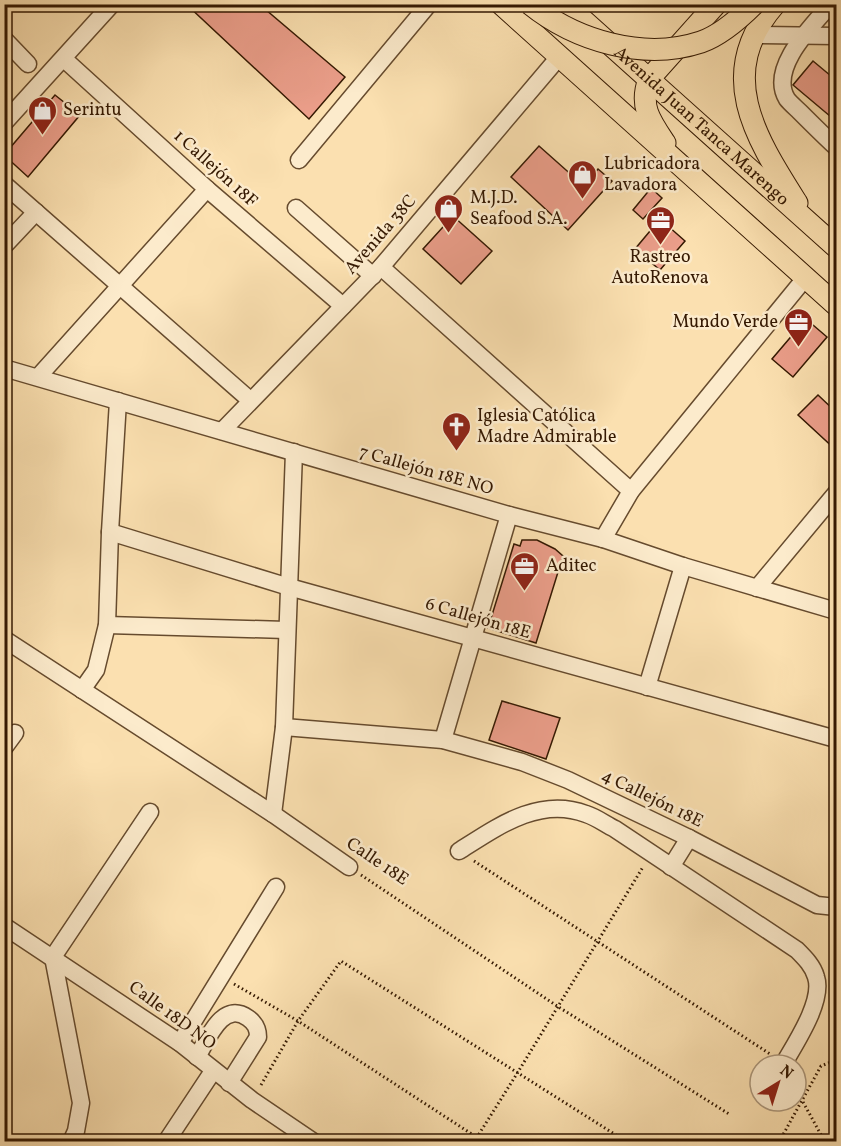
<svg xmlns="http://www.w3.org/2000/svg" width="841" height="1146" font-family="Vollkorn,serif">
	<rect width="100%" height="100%" fill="#fbe0b0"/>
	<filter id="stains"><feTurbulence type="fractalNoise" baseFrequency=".00333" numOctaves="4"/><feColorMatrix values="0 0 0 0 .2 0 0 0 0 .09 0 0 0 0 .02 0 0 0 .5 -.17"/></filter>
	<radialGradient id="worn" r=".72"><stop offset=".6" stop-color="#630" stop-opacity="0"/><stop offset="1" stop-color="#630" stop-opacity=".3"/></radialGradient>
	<g fill="#eb9e8a" stroke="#351902" stroke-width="1.5">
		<polygon points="186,4 259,4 345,77 309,119"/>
		<polygon points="813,61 837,81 837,122 793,85"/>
		<polygon points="55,95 80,115 28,177 4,155"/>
		<polygon points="539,146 584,186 598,169 612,181 568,230 511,177"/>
		<polygon points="651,188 662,198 643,219 633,210"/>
		<polygon points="453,216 492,251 461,284 423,249"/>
		<polygon points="660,219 685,241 660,270 635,249"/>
		<polygon points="806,319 827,337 793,377 772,359"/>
		<polygon points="818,395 837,413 837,451 798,415"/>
		<polygon points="522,540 537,540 555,549 563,556 536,643 488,628 514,544 520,546"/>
		<polygon points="502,701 560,718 546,759 489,740"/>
	</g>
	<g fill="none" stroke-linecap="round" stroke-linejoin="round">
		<defs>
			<g id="minor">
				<path d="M831,4C813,25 768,68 787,99C790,103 796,108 800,112C812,124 824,136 836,147"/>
				<polyline points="754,35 836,36"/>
				<polyline points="4,39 28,64"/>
				<polyline points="64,59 207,189 343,306"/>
				<polyline points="4,123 112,4"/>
				<polyline points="299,160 429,4"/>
				<polyline points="4,184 250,400"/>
				<polyline points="296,208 373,276"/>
				<polyline points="4,246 36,212"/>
				<polyline points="381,267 631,491"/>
				<polyline points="4,368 509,515 603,539 683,566 836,611"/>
				<polyline points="38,377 207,189"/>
				<polyline points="222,431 381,267 559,57"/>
				<polyline points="110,532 289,587 836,739"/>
				<polyline points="603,539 631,491 806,277"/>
				<polyline points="757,588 836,493"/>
				<polyline points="107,625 286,630"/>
				<polyline points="4,639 273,814 349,867"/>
				<polyline points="647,687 683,566"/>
				<polyline points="82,690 96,670 107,625 110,532 118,401"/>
				<polyline points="284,727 443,740 522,762 568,780 689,838 817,905 836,907"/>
				<polyline points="443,740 509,515"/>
				<polyline points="4,748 15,733"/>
				<polyline points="273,814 284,727 294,452"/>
				<path d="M459,851C497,827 539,796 586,814C596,817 605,824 615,829L797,950C805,958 813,966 816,977C824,1001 795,1044 783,1065"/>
				<polyline points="671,867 689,838"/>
				<polyline points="4,926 180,1043 252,1100 314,1142"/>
				<polyline points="180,1043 276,887"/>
				<path d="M197,1057C208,1039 222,1000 248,1018C255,1023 258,1028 258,1037L229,1083"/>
				<polyline points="71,1142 76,1131 81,1103 53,957 150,812"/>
				<polyline points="166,1142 213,1071"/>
			</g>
			<g id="major">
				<polyline points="501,4 836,305"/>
				<path id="s1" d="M565,4L836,247"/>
				<path d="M775,4C714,74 756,138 797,203"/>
				<path d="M665,143C650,121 639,106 649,79L716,4"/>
			</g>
		</defs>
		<use href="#minor" stroke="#664b2e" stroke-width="19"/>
		<use href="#major" stroke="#351902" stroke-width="23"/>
		<g stroke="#351902" stroke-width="3" stroke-dasharray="1.5 3" stroke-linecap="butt">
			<polyline points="474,861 770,1054"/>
			<polyline points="361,875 557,1006 729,1114"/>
			<polyline points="234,984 298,1021 484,1142"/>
			<polyline points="261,1085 298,1021 341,961 627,1142"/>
			<polyline points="803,1102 825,1142"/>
			<polyline points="474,1142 518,1072 643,867"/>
			<polyline points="779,1142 821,1066 836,1060"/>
		</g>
		<use href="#minor" stroke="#fcebcc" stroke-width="16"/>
		<use href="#major" stroke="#fbe0b0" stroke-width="21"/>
		<defs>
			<path id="major-bridge" d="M530,4C576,41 644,61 701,42C721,35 739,19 754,4"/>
		</defs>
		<use href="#major-bridge" stroke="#351902" stroke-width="23" stroke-linecap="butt"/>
		<use href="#major-bridge" stroke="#fbe0b0" stroke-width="21"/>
	</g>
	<defs>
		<symbol id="shop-pin" viewBox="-11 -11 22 30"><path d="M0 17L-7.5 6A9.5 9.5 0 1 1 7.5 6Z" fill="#8f2418" stroke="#fcebcc"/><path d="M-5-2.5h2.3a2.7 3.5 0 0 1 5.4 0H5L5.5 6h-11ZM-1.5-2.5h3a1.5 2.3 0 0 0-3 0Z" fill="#fff"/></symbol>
		<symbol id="office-pin" viewBox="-11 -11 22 30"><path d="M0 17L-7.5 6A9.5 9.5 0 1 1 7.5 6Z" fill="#8f2418" stroke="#fcebcc"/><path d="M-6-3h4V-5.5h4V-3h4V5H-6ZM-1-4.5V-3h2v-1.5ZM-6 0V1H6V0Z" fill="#fff"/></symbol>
		<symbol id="church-pin" viewBox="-11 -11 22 30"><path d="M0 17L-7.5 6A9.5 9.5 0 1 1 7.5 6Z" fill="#8f2418" stroke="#fcebcc"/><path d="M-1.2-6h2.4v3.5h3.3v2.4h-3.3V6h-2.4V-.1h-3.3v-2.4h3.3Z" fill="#fff"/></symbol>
	</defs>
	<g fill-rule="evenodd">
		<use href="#shop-pin" x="26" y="94" width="33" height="45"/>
		<use href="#shop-pin" x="566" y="158" width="33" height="45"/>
		<use href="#shop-pin" x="432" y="192" width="33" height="45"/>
		<use href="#office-pin" x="644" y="204" width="33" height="45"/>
		<use href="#office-pin" x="782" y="306" width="33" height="45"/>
		<use href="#church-pin" x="440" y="410" width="33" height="45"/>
		<use href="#office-pin" x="508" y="550" width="33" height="45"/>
	</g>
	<g text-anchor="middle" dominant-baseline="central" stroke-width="5" stroke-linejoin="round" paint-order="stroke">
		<g font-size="18" fill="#351902" stroke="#fcebcc" text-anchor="start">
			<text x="63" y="110">Serintu</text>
			<text x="604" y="164">Lubricadora<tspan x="604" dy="21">Lavadora</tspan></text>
			<text x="470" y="198">M.J.D.<tspan x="470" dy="21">Seafood S.A.</tspan></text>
			<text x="660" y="257" text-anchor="middle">Rastreo<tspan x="660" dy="21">AutoRenova</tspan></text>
			<text x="778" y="322" text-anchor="end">Mundo Verde</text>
			<text x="477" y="416">Iglesia Católica<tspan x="477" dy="21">Madre Admirable</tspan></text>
			<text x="546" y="566">Aditec</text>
		</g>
		<g font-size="18" fill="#351902" stroke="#fcebcc">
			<text stroke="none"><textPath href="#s1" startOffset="183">Avenida Juan Tanca Marengo</textPath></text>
			<text transform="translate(215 169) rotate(42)">1 Callejón 18F</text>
			<text transform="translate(381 235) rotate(-49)">Avenida 38C</text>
			<text transform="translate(426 471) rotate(16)">7 Callejón 18E NO</text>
			<text transform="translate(478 619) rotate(16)">6 Callejón 18E</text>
			<text transform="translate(652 799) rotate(26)">4 Callejón 18E</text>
			<text transform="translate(377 862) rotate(34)">Calle 18E</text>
			<text transform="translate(172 1016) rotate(36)">Calle 18D NO</text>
		</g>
	</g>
	<rect width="841" height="1146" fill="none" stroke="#fbe0b0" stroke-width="24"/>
	<rect x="6" y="6" width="829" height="1134" fill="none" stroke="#351902" stroke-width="3"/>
	<rect x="12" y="12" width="817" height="1122" fill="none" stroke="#351902" stroke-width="1.5"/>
	<g transform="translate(778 1083) rotate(38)"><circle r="28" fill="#fcebcc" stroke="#ac977b" stroke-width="1.5"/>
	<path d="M0-4.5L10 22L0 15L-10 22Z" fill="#8f2418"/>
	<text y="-9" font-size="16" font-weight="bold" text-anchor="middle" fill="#351902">N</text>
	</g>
	<rect width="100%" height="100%" filter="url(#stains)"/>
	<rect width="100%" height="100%" fill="url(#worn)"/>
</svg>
